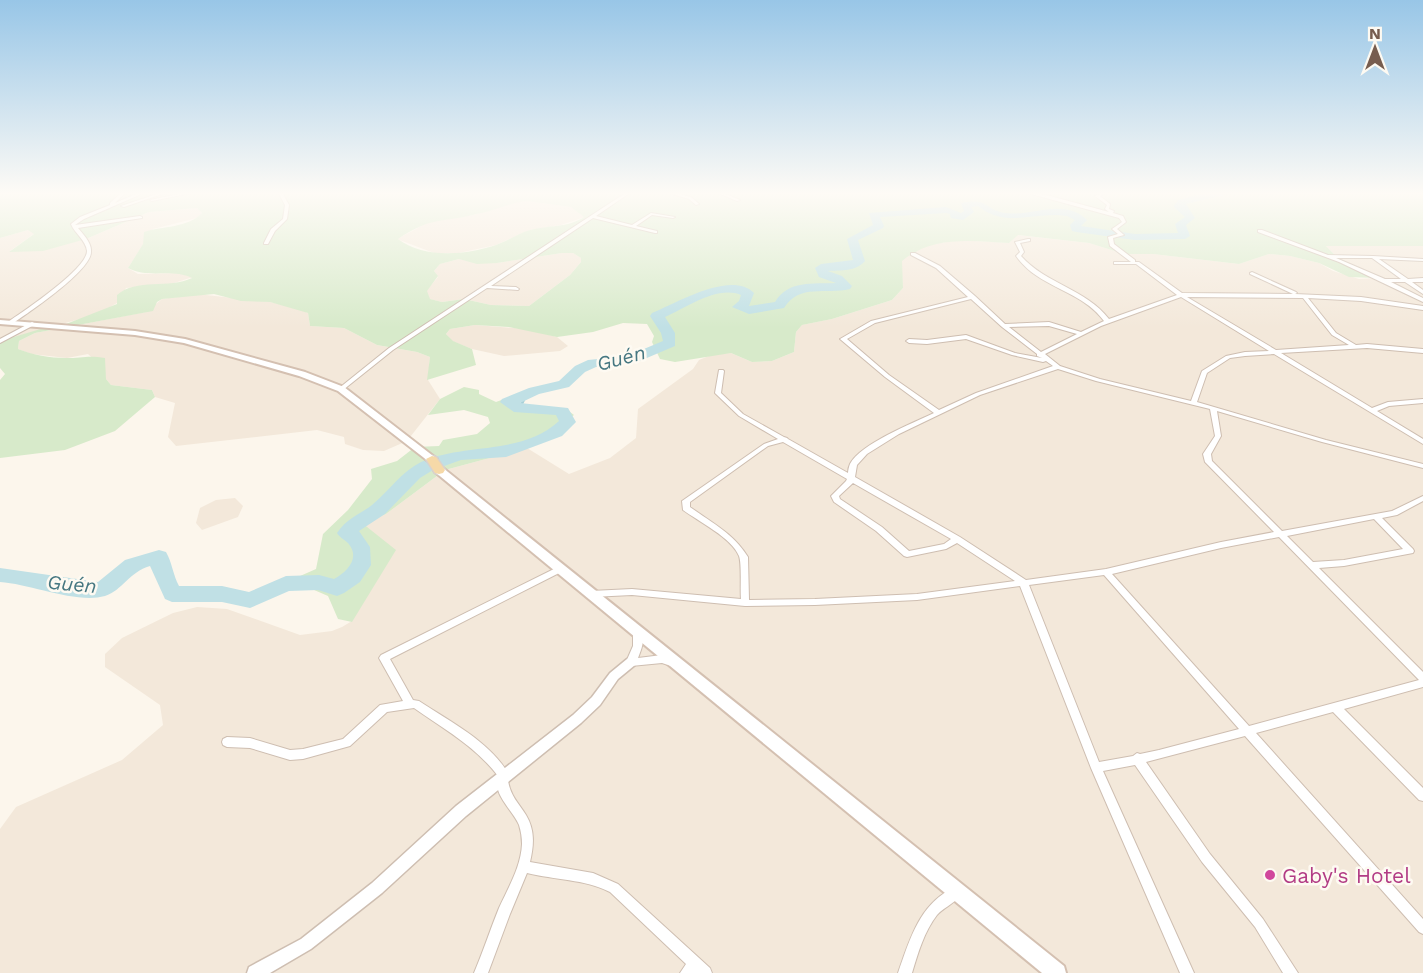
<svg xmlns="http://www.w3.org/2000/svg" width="1423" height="973" font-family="'Work Sans',sans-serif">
	<rect width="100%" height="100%" fill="#fcf6ec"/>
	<g fill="#f3e8da">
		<polygon points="527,201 571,207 585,217 561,225 530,230 496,245 459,253 434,253 397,239 431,221 474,215 507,203"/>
		<polygon points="197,208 202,213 197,218 153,229 128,268 138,274 179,273 193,277 171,284 126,288 117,303 98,314 0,341 0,238 28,230 35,233 10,251 86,239 149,212"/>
		<polygon points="1017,235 1089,243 1124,254 1153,254 1239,264 1269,254 1290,256 1319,263 1333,271 1359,279 1376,278 1339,259 1326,246 1423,246 1423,973 0,973 0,829 16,807 122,760 163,725 160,705 105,667 105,654 122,638 173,613 197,607 227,609 300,635 332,631 342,627 352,621 362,524 386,514 445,470 527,448 569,474 610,458 636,438 638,409 693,369 699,360 714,354 731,353 752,362 772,361 794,352 796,332 802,325 832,319 892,300 903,288 901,261 911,253 928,245 958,240 1009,243"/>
		<polygon points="562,253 573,253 581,258 581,262 570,275 529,306 491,305 464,299 442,302 429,299 426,291 438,277 434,271 440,264 459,259 497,263"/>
		<polygon points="197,294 270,302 293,307 308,313 310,326 344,328 377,345 417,352 430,357 428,380 440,399 407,441 384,451 363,450 345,444 344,437 317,430 176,446 168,437 175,403 155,397 152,390 111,385 106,379 104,369 88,354 67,358 31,354 18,349 19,341 35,333 146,312 162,299"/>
		<polygon points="475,325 526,329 557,337 568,346 560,351 504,356 472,349 452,341 446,334 450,329"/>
		<polygon points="235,498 243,506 238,517 202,530 196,523 200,508 216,500"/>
	</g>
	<g fill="#d7eaca" fill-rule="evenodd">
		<path d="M0,192H1423V246H1326L1339,259L1377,278L1349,277L1319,263L1290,256L1269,254L1239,264L1153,254H1124L1089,243L1018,235L1009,243C971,241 933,235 902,261L903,288L892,300L832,319L802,325L796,332L794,352L772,361L752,362L731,353L675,362L660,359L652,342L654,336L647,324L623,323L593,332L557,337L509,327L475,325L450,329L446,334L453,341L472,349L476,365L427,380L430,357L417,352L377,345L344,328L310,326L308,313L270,302L241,301L214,294L162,299L157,302L153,311L35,333L19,341L18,349C33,355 50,358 66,358C82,358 89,355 105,358L106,379L111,385L152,390L155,397L115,431L65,450L0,458V380L5,374L0,368V341L44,328L66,324L117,304V295C136,278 169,289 192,278C172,268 148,279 128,268L143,244L144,232C162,226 188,228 202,213L197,208L149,212L86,239L43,251L9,252L34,234L28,230L0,238ZM527,201L571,207L584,217C568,228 548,225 530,230C519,233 508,241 496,245C466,255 424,259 398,239C432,216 442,223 477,214C495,210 509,203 527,201ZM562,253H573L581,258V262L570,275L529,306L491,305L464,299L442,302L430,299L427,291L438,276L434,271L440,264L459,259L477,264L497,263Z"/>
		<polygon points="464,387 479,390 479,394 496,402 504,399 524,405 566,409 574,415 527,448 445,470 386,514 362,523 396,550 352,622 338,619 328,596 291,580 316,569 323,534 348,510 372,479 371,469 397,461 415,447 439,446 443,440 477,434 490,423 488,417 464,410 428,415 440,399"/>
	</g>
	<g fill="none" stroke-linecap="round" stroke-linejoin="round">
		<polyline stroke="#a7cfd7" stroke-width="2" points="523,401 526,394"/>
		<polyline stroke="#a7cfd7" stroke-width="3" points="514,407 521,405 524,399"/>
		<path fill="#c0e0e5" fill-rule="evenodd" d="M1209,192H1237L1186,204L1195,218L1186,225L1190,236L1185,239L1135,240L1076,232L1072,231L1070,225L1075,220L1067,216C1035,211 1006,229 978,206L971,207L974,212L963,220L951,218L950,214L946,213L880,217L884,226L883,228L858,240L865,261C855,272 842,270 828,271L842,276L852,286L850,289C825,295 800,283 784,308L749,314L732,307L739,301L741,295C717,285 686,308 665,317L675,333V346L635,363L596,367L585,372L569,387L539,394L520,403L568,408L576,422L562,436L506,457L461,460L433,470L420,478L385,514L359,531L370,547L371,565L360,582L344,593L337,596L318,590L289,591L250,608L222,602H172L165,599L150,566C129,572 123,590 105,596C76,604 31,584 0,582V568L98,582L125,560L159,550L166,552C172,562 173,575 179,586H222L249,592L286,576L319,575L334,579C347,572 361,558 348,543C344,539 340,538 337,533C347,518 359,515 372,505C389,491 401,472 421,462C465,442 521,456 559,421L556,415L514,412L500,402L502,399L529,388L559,381L575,366L588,360L627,356L663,341L661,333L650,316L652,313C677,303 731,270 754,293L749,306L775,302C788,280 813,284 836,283L819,277L815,268L821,264L853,260L847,239L873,225L869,213L946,207L961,213L964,211L961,203C990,197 984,210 1005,213C1033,217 1063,197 1087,220L1081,226L1135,234L1178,233L1175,224L1185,217L1175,208L1174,206L1178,200Z"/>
		<defs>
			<g id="minor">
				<path d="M122,192H126L115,203L141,192H146L84,219L75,225L140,216L142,217V218L78,228C83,234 92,243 91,252C91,271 28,313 12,324H8V322C24,311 87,269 87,251C86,240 74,233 71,224L80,217L110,205V203Z"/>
				<polygon points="163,192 168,192 124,207 121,206"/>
				<polygon points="188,192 195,192 152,201 150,200"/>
				<polygon points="280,192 284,192 283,194 289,205 287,219 275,231 268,244 264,244 264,243 271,229 283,219 285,205 279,194"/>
				<polygon points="627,192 631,192 596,216 632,225 651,213 675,217 673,218 652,215 636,226 657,231 657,233 655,233 593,218 491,286 516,287 519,289 518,290 487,288 393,350 343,390 341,391 338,389 389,348"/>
				<polygon points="666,192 671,192 691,197 699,204 696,205 689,199"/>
				<polygon points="716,192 721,192 740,200 737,201"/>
				<path d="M1024,192H1030L1050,196L1109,212L1105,209L1107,205L1095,196L1103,192H1107L1100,196L1110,204L1109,209L1114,211L1113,213L1123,216L1126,222L1117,229L1124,235L1113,238L1114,244L1135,260V262H1139L1182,293L1293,294L1250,274V273L1252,272L1296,292L1297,293L1295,294L1361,297L1423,306V310L1361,301L1308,298L1336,333L1356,345L1367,344L1423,349V353L1367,348L1281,353L1372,408L1388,402L1423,399V403L1389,406L1377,411L1423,439V444L1274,354L1245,356L1230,358L1207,373L1197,402L1326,440L1423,464V468L1322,442L1217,411L1221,436L1211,454L1212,461L1282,531L1392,511L1423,496V501L1397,515L1382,518L1413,549L1414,551L1413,553L1344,566L1319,568L1423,672V687L1344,709L1423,788V801L1419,800L1333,712L1256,733L1423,919V934L1419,932L1245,736L1146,762L1210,854L1263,919L1298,973H1283L1255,927L1202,862L1135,765L1103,771L1194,973H1180L1091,768L1020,586L917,600L815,605L745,606L632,595L591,597L588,596L587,594L588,592L591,591L632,589L741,599C740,589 742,564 739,556C732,538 698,521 683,510L682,501L764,444L778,439L739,416L716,394L715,393L719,370H723L724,371L721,393L743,414L784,437L787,438L788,439L848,473C848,471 849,466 850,464C860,444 913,423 934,413L885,377L840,339L871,321L968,297L936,268L911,255V253H915L940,266L975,296L1005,324L1049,322L1081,332L1104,321C1086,297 1061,292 1037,276C1028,270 1022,264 1016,256L1020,252L1015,242L1028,239H1030V241L1020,243L1024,252L1021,256C1046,284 1086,289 1109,319L1177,295L1136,264H1114V262H1131L1110,246L1108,237L1118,234L1112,229L1122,222L1119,218ZM1181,297L1269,351L1245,352L1226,356L1202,371L1191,401L1100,379L1060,366L1045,354L1101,326ZM1187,297L1303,298L1332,335L1349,345L1276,350ZM971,299L1002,327L1037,354V356L1042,358L1015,353L966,335L927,340L909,339L906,341L909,343L927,344L966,339L1012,355L1043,362L1046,361L1053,366L976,393L939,410L889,375L847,339L875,323ZM1049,326L1077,334L1041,352L1009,327ZM1058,369L1096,381L1210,409L1215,436L1203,454L1205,462L1274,532L1221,542L1106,569L1026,580L960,537L855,477L857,465L867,454L899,434L980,395ZM783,442L847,479L846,481L831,496L834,502L876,531L904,556L907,557L946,549L957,543L1015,581L917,594L815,599L749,600L748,557C733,533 712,523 690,507V502L768,446ZM853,483L951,539L944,544L909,551L882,527L840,499L839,496ZM1374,519L1403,549L1344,560L1313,562L1287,536ZM1279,537L1419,680L1249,726L1112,574L1221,548ZM1104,575L1239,729L1159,750L1140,754L1137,753L1133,756L1099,762L1029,585Z"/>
				<path d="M1258,230H1262L1328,255L1373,256L1423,259V261L1379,259L1408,279L1423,278V282H1412L1423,290V294L1405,282H1391L1423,298V302L1339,262L1258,232ZM1336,258H1372L1401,279H1385Z"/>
				<polygon points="32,322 34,323 34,325 0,343 0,339"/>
				<path d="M560,566L563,567L564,569L563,571L390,659L413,700L419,701C449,721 493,743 510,777L508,781C511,797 518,802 526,815C535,830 534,845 530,862L593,873L618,884L710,968L712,973H680L686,964L610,892C584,879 555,880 527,873L510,914L488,973H474C483,952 490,930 499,908C508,888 521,867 522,844C522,838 521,831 519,825C513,810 492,795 498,776C476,747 444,729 414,708L387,712L350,746L303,759L290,760L250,748L227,747L223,745L222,742L223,739L227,737L250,738L290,750L303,749L343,739L380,705L403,701L379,658L381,655Z"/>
				<path d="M638,629L641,630C645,640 642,648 638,658L662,655L674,659L676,662L674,665L671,666L662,663L631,666L628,665L626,662L633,646V633L635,630Z"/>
				<path d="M956,887L960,889L962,893C959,901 944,907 937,915C924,932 918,953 912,973H898C910,939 920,902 956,887Z"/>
			</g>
			<polygon id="tertiary" points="631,657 635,659 637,662 635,665 618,679 600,705 581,723 466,816 382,893 311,949 270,973 247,973 249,967 301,939 372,883 456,806 573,715 592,697 610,673 627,659"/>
			<g id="secondary">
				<polygon points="0,320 135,331 185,339 305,372 344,387 437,459 432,462 428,461 338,391 299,376 184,343 135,335 0,324"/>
				<polygon points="439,467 443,468 1064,966 1066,973 1042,973 435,472 434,470"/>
			</g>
			<polygon id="primary" points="432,456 436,457 445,470 443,473 439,474 435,473 426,459"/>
		</defs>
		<use href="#minor" stroke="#cebeb1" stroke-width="2"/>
		<use href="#tertiary" stroke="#cebeb1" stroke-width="3"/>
		<use href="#secondary" stroke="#d4c0b1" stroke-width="4"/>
		<use href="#primary" stroke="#d9d2ce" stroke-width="3"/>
		<use href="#minor" fill="#fff" fill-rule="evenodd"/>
		<use href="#tertiary" fill="#fff" fill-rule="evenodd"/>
		<use href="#secondary" fill="#fff" fill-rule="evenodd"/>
		<use href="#primary" fill="#f6d9a8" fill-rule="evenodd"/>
	</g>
	<linearGradient id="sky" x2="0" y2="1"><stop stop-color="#98c6e7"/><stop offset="0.59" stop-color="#fefbf6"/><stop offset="1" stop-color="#fefbf6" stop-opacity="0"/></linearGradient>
	<rect width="1423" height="328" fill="url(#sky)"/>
	<circle fill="#d1479c" stroke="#fefaf2" stroke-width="2" cx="1270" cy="875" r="6"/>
	<g text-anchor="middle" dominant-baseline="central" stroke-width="5" stroke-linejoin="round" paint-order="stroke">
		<g font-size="20" font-style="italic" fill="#467781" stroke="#fefaf2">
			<text transform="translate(621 358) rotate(-15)">Guén</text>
			<text transform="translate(72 584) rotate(5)">Guén</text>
		</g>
		<g font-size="21" fill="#b23c85" stroke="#fefaf2" text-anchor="start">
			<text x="1282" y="875">Gaby's Hotel</text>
		</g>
	</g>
	<g transform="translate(1375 48)" stroke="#fefaf2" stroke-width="4.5" paint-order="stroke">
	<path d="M0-4.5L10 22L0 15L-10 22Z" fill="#775d4f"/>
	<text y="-9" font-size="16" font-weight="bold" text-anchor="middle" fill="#775d4f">N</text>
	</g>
</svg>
